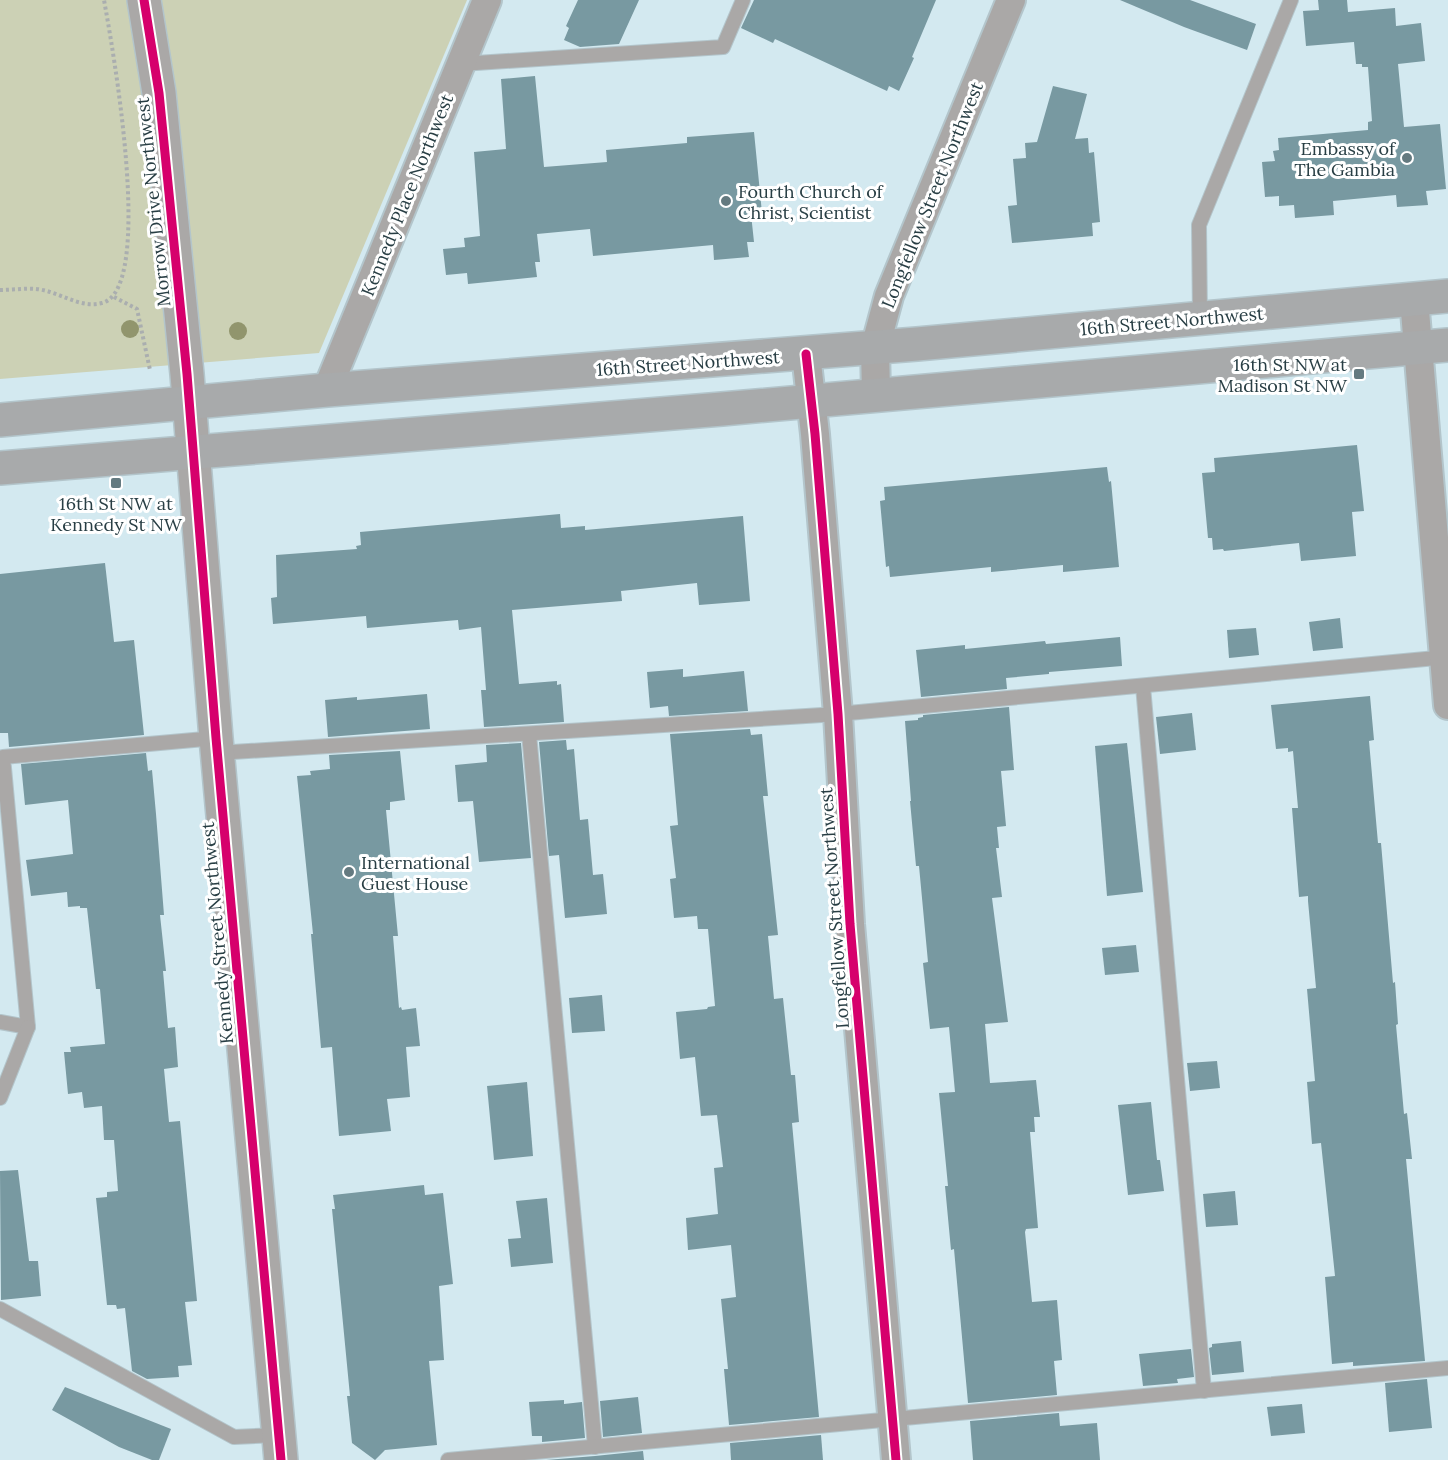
<svg xmlns="http://www.w3.org/2000/svg" width="1448" height="1460" font-family="Lora,serif">
	<rect width="100%" height="100%" fill="#d3e9f0"/>
	<polygon fill="#ccd1b5" points="0,0 467,0 319,353 0,379"/>
	<g fill="#7899a1">
		<polygon points="578,0 639,0 619,44 580,47 564,40 569,28 566,26"/>
		<polygon points="754,0 936,0 912,57 914,58 899,91 889,86 887,91 775,39 773,43 741,28"/>
		<polygon points="1120,0 1190,0 1256,24 1247,50 1184,27"/>
		<polygon points="1318,0 1347,0 1348,12 1395,8 1396,26 1421,23 1425,61 1398,64 1404,127 1440,124 1446,189 1426,191 1428,205 1397,207 1396,195 1333,201 1334,215 1295,218 1294,205 1279,206 1279,196 1265,197 1262,162 1275,161 1273,151 1279,150 1278,138 1368,130 1368,122 1372,121 1368,67 1362,67 1362,64 1356,64 1354,42 1306,46 1303,11 1319,10"/>
		<polygon points="535,76 544,167 607,162 606,150 687,143 687,137 754,132 762,213 751,214 754,242 747,242 749,257 714,260 713,245 593,256 590,229 537,234 540,262 535,262 537,277 468,284 467,273 446,275 443,249 465,247 464,238 480,236 474,152 506,149 501,79"/>
		<polygon points="1053,86 1087,94 1075,139 1088,138 1089,153 1094,152 1100,222 1092,223 1093,236 1012,243 1008,206 1017,205 1013,159 1026,158 1025,143 1037,142"/>
		<polygon points="1357,445 1364,511 1352,512 1356,556 1301,561 1299,543 1224,551 1223,549 1213,550 1212,538 1208,538 1202,473 1215,472 1214,458"/>
		<polygon points="1107,467 1109,482 1111,481 1119,567 1063,572 1063,565 991,572 991,567 890,577 889,566 886,567 880,501 885,500 884,487"/>
		<polygon points="560,514 561,528 585,526 585,530 743,516 750,601 699,605 697,583 621,591 622,601 512,610 519,684 557,681 557,685 561,684 564,722 484,727 481,690 486,690 481,627 459,630 458,620 367,628 366,616 273,624 271,598 277,597 276,555 357,549 356,546 361,545 360,532"/>
		<polygon points="105,563 114,642 134,640 144,735 9,747 8,733 0,733 0,574"/>
		<polygon points="1340,618 1343,648 1313,651 1309,622"/>
		<polygon points="1256,628 1259,655 1229,658 1227,630"/>
		<polygon points="1120,637 1122,666 1049,672 1049,674 1006,678 1007,689 921,697 916,650 965,645 965,649 1045,641 1046,644"/>
		<polygon points="683,669 683,677 744,671 748,711 669,716 668,706 650,708 647,672"/>
		<polygon points="427,694 430,729 328,737 325,700 357,697 357,700"/>
		<polygon points="1370,696 1374,740 1369,741 1378,843 1381,843 1393,983 1395,982 1398,1024 1396,1025 1404,1114 1407,1113 1412,1159 1406,1159 1425,1361 1353,1366 1353,1362 1332,1364 1325,1277 1335,1276 1321,1143 1312,1144 1307,1082 1315,1081 1307,989 1316,988 1308,901 1308,896 1299,897 1292,808 1298,808 1293,751 1288,752 1288,748 1276,749 1271,705"/>
		<polygon points="1009,707 1014,770 1001,771 1006,826 997,827 999,848 996,848 1002,897 992,898 1008,1022 985,1024 990,1083 1036,1080 1040,1117 1034,1117 1035,1132 1030,1132 1038,1228 1026,1229 1025,1232 1032,1302 1057,1300 1062,1360 1054,1361 1057,1395 968,1403 954,1249 951,1250 945,1186 948,1186 939,1093 955,1092 949,1027 930,1029 923,963 928,962 919,866 916,866 910,801 911,801 905,721 918,720 918,718 923,717 923,715"/>
		<polygon points="1192,713 1196,750 1160,754 1156,717"/>
		<polygon points="750,729 751,735 762,734 768,796 763,796 778,935 768,936 774,999 783,998 791,1075 795,1075 799,1122 792,1123 819,1417 729,1425 724,1369 728,1369 721,1299 736,1297 731,1245 688,1250 686,1218 718,1214 714,1168 723,1167 717,1115 701,1116 695,1057 680,1059 676,1012 707,1009 708,1007 715,1006 708,929 698,929 697,916 674,918 670,879 676,878 670,826 678,825 670,734"/>
		<polygon points="566,740 567,750 574,749 580,820 588,819 593,875 603,874 607,914 565,918 559,855 549,856 539,742"/>
		<polygon points="521,743 531,858 479,862 473,801 458,802 455,765 487,762 486,745"/>
		<polygon points="1127,743 1143,892 1107,896 1095,746"/>
		<polygon points="400,751 405,800 390,802 390,810 386,810 398,936 393,936 399,1008 401,1007 402,1010 416,1008 420,1046 406,1047 410,1097 387,1099 391,1131 339,1136 332,1047 321,1048 311,934 313,934 297,776 311,775 310,771 330,769 329,755"/>
		<polygon points="146,753 148,771 152,770 156,814 164,915 160,915 166,971 163,971 168,1028 175,1027 178,1067 164,1069 169,1122 180,1121 197,1301 185,1302 192,1365 178,1366 179,1377 147,1379 132,1371 125,1308 117,1309 116,1305 107,1305 96,1198 107,1197 107,1192 118,1191 114,1140 104,1140 102,1106 84,1108 82,1092 68,1094 64,1052 71,1052 70,1047 105,1044 100,989 96,989 87,908 80,908 80,906 68,907 67,892 31,896 26,860 73,854 68,800 25,805 21,764"/>
		<polygon points="1136,945 1139,972 1105,975 1102,948"/>
		<polygon points="602,995 605,1031 572,1033 569,998"/>
		<polygon points="1217,1061 1220,1088 1190,1091 1187,1063"/>
		<polygon points="527,1082 533,1156 494,1160 487,1086"/>
		<polygon points="1151,1102 1157,1160 1160,1160 1164,1191 1128,1195 1118,1105"/>
		<polygon points="18,1170 29,1261 38,1261 41,1296 1,1300 0,1171"/>
		<polygon points="424,1185 425,1195 443,1193 453,1284 439,1286 444,1360 429,1361 437,1445 385,1450 375,1460 352,1443 347,1396 350,1396 332,1209 335,1209 333,1195"/>
		<polygon points="1235,1191 1238,1225 1206,1227 1203,1194"/>
		<polygon points="547,1198 553,1263 511,1267 508,1239 521,1238 516,1201"/>
		<polygon points="1241,1341 1244,1372 1212,1375 1209,1348 1212,1347 1212,1344"/>
		<polygon points="1191,1349 1194,1377 1177,1379 1178,1383 1143,1386 1139,1354"/>
		<polygon points="1427,1379 1432,1428 1389,1432 1385,1383"/>
		<polygon points="65,1387 171,1429 159,1460 152,1460 119,1447 52,1410"/>
		<polygon points="638,1397 642,1433 603,1437 600,1401"/>
		<polygon points="564,1400 564,1404 582,1402 585,1438 542,1442 542,1436 532,1436 529,1402"/>
		<polygon points="1302,1404 1305,1433 1271,1436 1267,1407"/>
		<polygon points="1059,1413 1060,1426 1097,1423 1100,1460 973,1460 970,1421"/>
		<polygon points="821,1435 823,1460 731,1460 730,1443"/>
		<polygon points="643,1451 644,1460 546,1460 595,1456"/>
	</g>
	<g fill="none" stroke-linecap="round" stroke-linejoin="round">
		<defs>
			<g id="service">
				<polyline points="461,64 723,47 743,0"/>
				<polyline points="1200,319 1199,225 1291,0"/>
				<polyline points="1143,686 1204,1391"/>
				<polyline points="529,734 595,1447"/>
				<polyline points="217,753 838,714 1447,657"/>
				<polyline points="0,1022 28,1027 3,757 216,738"/>
				<polyline points="0,1098 28,1027"/>
				<polyline points="0,1309 234,1437 278,1435"/>
				<polyline points="448,1460 1448,1368"/>
			</g>
			<g id="minor">
				<polyline points="1414,299 1448,705"/>
				<polyline points="806,354 815,434 838,714 850,924 896,1460"/>
				<polyline points="327,390 487,0"/>
				<polyline points="876,394 875,348 889,296 1011,0"/>
			</g>
			<polyline id="tertiary" points="144,0 159,93 187,374 216,738 281,1460"/>
			<g id="primary">
				<polyline points="0,420 327,390 917,344 1448,296"/>
				<polyline points="0,468 722,409 1448,345"/>
			</g>
		</defs>
		<use href="#service" stroke="#b3c5cb" stroke-width="16"/>
		<use href="#minor" stroke="#b3c5cb" stroke-width="32"/>
		<use href="#tertiary" stroke="#b3c5cb" stroke-width="36"/>
		<use href="#primary" stroke="#b3c5cb" stroke-width="36"/>
		<g stroke="#aaaeaf" stroke-width="4" stroke-dasharray="3 3" stroke-linecap="butt">
			<path d="M0,290C12,290 25,288 36,289C59,291 79,309 102,303C156,289 112,44 104,0"/>
			<polyline points="114,297 137,309 150,370"/>
		</g>
		<use href="#service" stroke="#aaa8a7" stroke-width="14"/>
		<use href="#minor" stroke="#aaa8a7" stroke-width="28"/>
		<use href="#tertiary" stroke="#aaa8a7" stroke-width="33"/>
		<use href="#primary" stroke="#a8aaab" stroke-width="33"/>
		<defs>
			<g id="cycleway">
				<polyline points="144,0 159,93 187,374 216,738 281,1460"/>
				<polyline points="806,354 815,434 838,714 850,924 896,1460"/>
			</g>
		</defs>
		<use href="#cycleway" stroke="#fff" stroke-width="13"/>
		<use href="#cycleway" stroke="#d6006c" stroke-width="9"/>
	</g>
	<g fill="#91956d">
		<circle cx="130" cy="329" r="9"/>
		<circle cx="238" cy="331" r="9"/>
	</g>
	<g fill="#647a80" stroke="#fff" stroke-width="2">
		<circle cx="1407" cy="158" r="6"/>
		<circle cx="726" cy="201" r="6"/>
		<rect x="1353" y="368" width="12" height="12" rx="3"/>
		<rect x="110" y="477" width="12" height="12" rx="3"/>
		<circle cx="349" cy="872" r="6"/>
	</g>
	<g text-anchor="middle" dominant-baseline="central" stroke-width="6" stroke-linejoin="round" paint-order="stroke">
		<g font-size="18" fill="#283e44" stroke="#fff" text-anchor="end">
			<text x="1395" y="148">Embassy of<tspan x="1395" dy="21">The Gambia</tspan></text>
			<text x="738" y="191" text-anchor="start">Fourth Church of<tspan x="738" dy="21">Christ, Scientist</tspan></text>
			<text x="1347" y="364">16th St NW at<tspan x="1347" dy="21">Madison St NW</tspan></text>
			<text x="116" y="503" text-anchor="middle">16th St NW at<tspan x="116" dy="21">Kennedy St NW</tspan></text>
			<text x="361" y="862" text-anchor="start">International<tspan x="361" dy="21">Guest House</tspan></text>
		</g>
		<g font-size="18" fill="#283e44" stroke="#fff">
			<text transform="translate(407 195) rotate(-68)">Kennedy Place Northwest</text>
			<text transform="translate(932 195) rotate(-68)">Longfellow Street Northwest</text>
			<text transform="translate(153 202) rotate(-96)">Morrow Drive Northwest</text>
			<text transform="translate(1172 321) rotate(-5)">16th Street Northwest</text>
			<text transform="translate(688 363) rotate(-4)">16th Street Northwest</text>
			<text transform="translate(834 908) rotate(-94)">Longfellow Street Northwest</text>
			<text transform="translate(217 933) rotate(-95)">Kennedy Street Northwest</text>
		</g>
	</g>
</svg>
